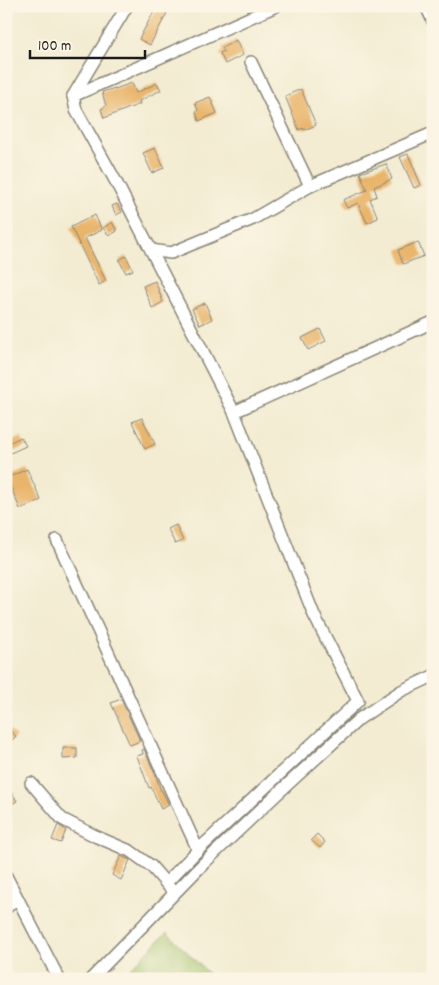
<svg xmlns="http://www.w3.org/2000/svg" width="439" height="985" font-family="Dekko,sans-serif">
	<rect width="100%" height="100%" fill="#fcf5e5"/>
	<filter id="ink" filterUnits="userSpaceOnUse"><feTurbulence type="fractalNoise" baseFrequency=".02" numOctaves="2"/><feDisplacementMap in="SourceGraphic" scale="10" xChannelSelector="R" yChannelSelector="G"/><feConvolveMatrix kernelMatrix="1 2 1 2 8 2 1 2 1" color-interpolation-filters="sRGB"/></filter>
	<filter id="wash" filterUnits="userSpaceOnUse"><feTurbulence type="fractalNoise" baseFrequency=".0096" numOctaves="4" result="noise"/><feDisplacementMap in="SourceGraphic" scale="20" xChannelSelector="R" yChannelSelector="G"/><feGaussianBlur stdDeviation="1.12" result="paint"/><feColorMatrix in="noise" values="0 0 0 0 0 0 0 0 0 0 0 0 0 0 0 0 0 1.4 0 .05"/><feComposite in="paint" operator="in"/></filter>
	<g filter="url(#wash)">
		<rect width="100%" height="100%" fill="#f3ecd2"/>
		<polygon fill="#a2c26b" stroke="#5f6f44" points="167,932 214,979 140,979 130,969"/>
		<g id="blocks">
			<g fill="#e9b56c">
				<polygon points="156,8 167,13 150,45 139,39"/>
				<polygon points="236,40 243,55 225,64 220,53 224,51 222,48"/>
				<polygon points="132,83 136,93 157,83 161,90 139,101 140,104 104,118 101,109 106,106 102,92 115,88 115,89"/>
				<polygon points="301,89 316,125 304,130 303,128 299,130 285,96"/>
				<polygon points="210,97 217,113 199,121 196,112 198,110 195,103"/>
				<polygon points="155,148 164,168 152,173 143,153"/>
				<polygon points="408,154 421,185 414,188 400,157"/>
				<polygon points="386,164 392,179 374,187 377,196 370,199 378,218 367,223 358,203 347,208 343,200 367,190 360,173"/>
				<polygon points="117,204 122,212 116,215 112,206"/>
				<polygon points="95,215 102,230 85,238 106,281 99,285 71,227"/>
				<polygon points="112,222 117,231 109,236 103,228"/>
				<polygon points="418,242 424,256 403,264 398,250"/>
				<polygon points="126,256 133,270 126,273 119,260"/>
				<polygon points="155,281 163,302 152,308 143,286"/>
				<polygon points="205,303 212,319 200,325 192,309"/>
				<polygon points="320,329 326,341 308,350 302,338"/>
				<polygon points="142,418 155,444 145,449 132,422"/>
				<polygon points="21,437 26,446 6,455 6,444"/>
				<polygon points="27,469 41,500 20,509 7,478"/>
				<polygon points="176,525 183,541 175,544 168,529"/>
				<polygon points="121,699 140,741 130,745 111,703"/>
				<polygon points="6,727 16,736 11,741 6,736"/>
				<polygon points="63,748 77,748 77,758 63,759"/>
				<polygon points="144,749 155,774 161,791 162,791 169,805 161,809 151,787 149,788 137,756 143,754 142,750"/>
				<polygon points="12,793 17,801 6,807 6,796"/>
				<polygon points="58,825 66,830 61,843 52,840"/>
				<polygon points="317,834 325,842 320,848 311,840"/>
				<polygon points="121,856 130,860 121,880 112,875"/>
			</g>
		</g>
	</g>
	<g filter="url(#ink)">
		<use href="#blocks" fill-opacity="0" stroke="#888477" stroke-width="1"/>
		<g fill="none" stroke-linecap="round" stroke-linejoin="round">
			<defs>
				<g id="minor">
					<polyline points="127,6 73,96 76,110 115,180 234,412 314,615 358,701 198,850 166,883"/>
					<polyline points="426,6 433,21"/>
					<polyline points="251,62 310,186"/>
					<polyline points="73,96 276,6"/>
					<polyline points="151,250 171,253 253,219 310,186 433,133"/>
					<polyline points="234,412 433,322"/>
					<polyline points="57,540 198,850"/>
					<polyline points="31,783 62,819 97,837 130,851 151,866 170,888"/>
					<polyline points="6,876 59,979"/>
					<polyline points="6,908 17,898"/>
					<polyline points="91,979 204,863 276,795 359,719 401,691 433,676"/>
				</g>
			</defs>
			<use href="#minor" stroke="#888477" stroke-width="14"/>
			<use href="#minor" stroke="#fff" stroke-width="11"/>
		</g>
	</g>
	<rect width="439" height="985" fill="none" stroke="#fcf5e5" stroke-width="25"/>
	<path d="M30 50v8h115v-8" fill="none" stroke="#1c1c1c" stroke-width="2.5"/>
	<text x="38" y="50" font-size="15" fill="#1c1c1c" stroke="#fcf5e5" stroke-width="4" paint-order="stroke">100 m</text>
</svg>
